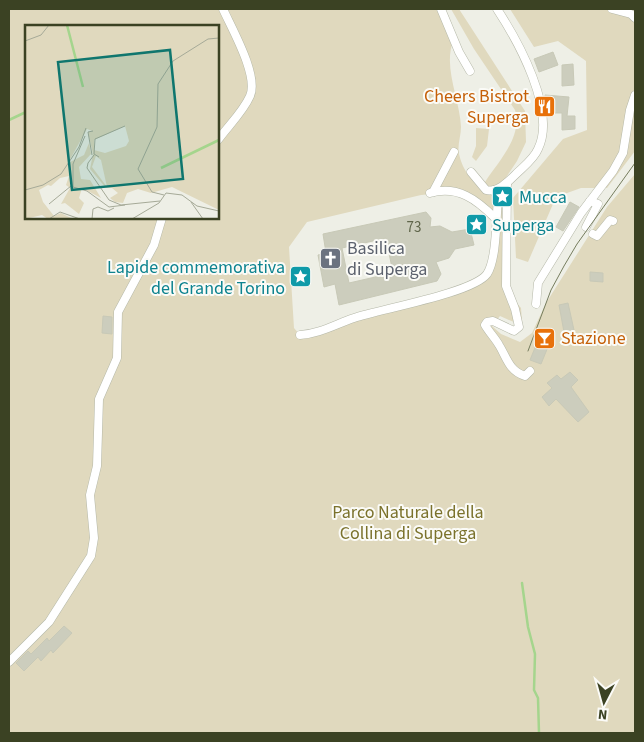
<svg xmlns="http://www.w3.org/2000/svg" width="644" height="742" font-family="'Source Sans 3',sans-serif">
	<rect width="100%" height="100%" fill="#eeefe6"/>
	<g fill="#e0d9be" fill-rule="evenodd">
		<path d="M9,9H436L454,39C442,66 460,99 461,127C461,136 457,146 459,154C462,167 470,184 485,182C499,161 523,136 515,110L474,49L451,9H459L525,111L526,142L517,161L505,179L501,193L509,293L521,308L522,322L516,323L500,316L492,326L501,334L520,342L532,333L546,303L607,207L635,174V733H9ZM26,26H218V218H26ZM457,192L495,218L488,272L456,290L300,335L294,328L289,247L307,222L421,195Z"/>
		<polygon points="510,9 635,9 635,151 607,188 581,188 556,197 528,262 516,258 513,198 563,139 587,130 586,61 558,41 534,47"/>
		<polygon points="476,128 489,129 487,146 476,161 472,157 476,146"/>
	</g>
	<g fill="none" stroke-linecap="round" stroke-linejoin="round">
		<g stroke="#a5d58d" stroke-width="2.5">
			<polyline points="9,120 26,112"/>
			<polyline points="522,583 528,627 535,654 534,690 538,698 539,733"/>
		</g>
	</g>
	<g fill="#cccdbd" stroke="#c8c9b7" fill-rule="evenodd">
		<polygon points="553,52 558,65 539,72 534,59"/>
		<polygon points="573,64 574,85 562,86 562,65"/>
		<polygon points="545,95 569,97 567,116 575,116 575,129 562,130 562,113 554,113 555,108 547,109"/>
		<polygon points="570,202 579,207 563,231 556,227"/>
		<path d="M426,212L431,218L430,227L440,226L452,232L470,229L474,245L455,249L449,258L436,262L441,274L437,281L339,305L335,284L324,287L318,255L326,253L323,234ZM386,238L393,273L349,283L342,248Z"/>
		<polygon points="590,272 603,273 603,282 590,281"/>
		<polygon points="568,303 574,330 564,332 559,305"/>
		<polygon points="103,316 112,317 112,334 102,333"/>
		<polygon points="541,333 552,337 541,364 530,360"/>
		<polygon points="570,372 578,380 571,387 589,412 578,422 556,399 549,406 542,397 552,388 547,383 557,375 561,379"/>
		<polygon points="64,626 72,633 53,653 51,650 41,661 38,657 24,671 16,663 28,651 31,654 47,638 49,641"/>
	</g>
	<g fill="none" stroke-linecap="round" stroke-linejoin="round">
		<defs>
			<g id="minor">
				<polyline points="441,9 459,52 470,71"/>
				<polyline points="612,9 631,14 635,18"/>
				<path d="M218,140C228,126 243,112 250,96C259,76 232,29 223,9"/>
				<path d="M471,172L486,190C497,193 508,182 515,175C523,167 534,159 538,149C557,111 518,41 497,9"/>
				<path d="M507,183L506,286L515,309L519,327L514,331L493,321L487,322L485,325C489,332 495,338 499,345C507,358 509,371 525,376L530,371"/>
				<polyline points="433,192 454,152"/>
				<path d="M430,193C458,185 477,200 495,218"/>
				<polyline points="586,227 598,204 590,201"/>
				<polyline points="593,234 597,236 610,220 613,221"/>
				<polyline points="536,304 538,283 581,213 613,171 623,153 630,110 635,95"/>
				<path d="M300,335C319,334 336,324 354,318C381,309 473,293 487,274C497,259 496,217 498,199L494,190"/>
				<polyline points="9,662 49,622 91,556 94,538 90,495 97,466 99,399 117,358 118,312 154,245 162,218"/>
			</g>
		</defs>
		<use href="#minor" stroke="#b5b8a8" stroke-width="9"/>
		<use href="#minor" stroke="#fff" stroke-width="8"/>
		<polyline stroke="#767d5e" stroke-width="1" points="528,351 551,290 564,266 577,244 635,163"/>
	</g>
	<defs>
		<symbol id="restaurant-square" viewBox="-11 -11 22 22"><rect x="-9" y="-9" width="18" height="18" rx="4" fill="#e8710a" stroke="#fbfbf7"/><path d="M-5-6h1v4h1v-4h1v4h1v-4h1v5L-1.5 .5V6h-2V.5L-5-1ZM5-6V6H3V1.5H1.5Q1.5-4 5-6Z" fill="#fff"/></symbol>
		<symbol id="sight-square" viewBox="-11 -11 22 22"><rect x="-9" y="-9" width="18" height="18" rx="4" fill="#0f9aa8" stroke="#fbfbf7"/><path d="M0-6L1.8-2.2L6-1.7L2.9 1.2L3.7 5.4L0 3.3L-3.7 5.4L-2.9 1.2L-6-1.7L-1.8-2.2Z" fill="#fff"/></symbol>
		<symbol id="church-square" viewBox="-11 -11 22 22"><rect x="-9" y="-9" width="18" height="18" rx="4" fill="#6b7280" stroke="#fbfbf7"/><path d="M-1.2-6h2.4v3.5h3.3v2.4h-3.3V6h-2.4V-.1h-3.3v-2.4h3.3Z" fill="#fff"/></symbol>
		<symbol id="bar-square" viewBox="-11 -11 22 22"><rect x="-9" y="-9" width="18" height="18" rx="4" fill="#e8710a" stroke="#fbfbf7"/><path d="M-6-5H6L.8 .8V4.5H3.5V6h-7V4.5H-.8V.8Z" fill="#fff"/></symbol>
	</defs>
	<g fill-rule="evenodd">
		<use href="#restaurant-square" x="532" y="94" width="25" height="25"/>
		<use href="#sight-square" x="490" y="184" width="25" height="25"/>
		<use href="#sight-square" x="464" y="212" width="25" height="25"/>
		<use href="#church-square" x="318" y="246" width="25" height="25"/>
		<use href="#sight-square" x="288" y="264" width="25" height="25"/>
		<use href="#bar-square" x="532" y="326" width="25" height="25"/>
	</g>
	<g text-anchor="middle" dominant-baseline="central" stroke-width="4" stroke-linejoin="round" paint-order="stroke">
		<g font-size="15" fill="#5f654a">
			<text x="414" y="227">73</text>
		</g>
		<g font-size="18" fill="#c56008" stroke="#fbfbf7" text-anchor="end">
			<text x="529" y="96">Cheers Bistrot<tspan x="529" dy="21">Superga</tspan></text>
			<text x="561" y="338" text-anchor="start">Stazione</text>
		</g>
		<g font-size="18" fill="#0d838f" stroke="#fbfbf7" text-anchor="start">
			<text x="519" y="197">Mucca</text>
			<text x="492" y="225">Superga</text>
			<text x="285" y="267" text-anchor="end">Lapide commemorativa<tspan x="285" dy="21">del Grande Torino</tspan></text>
		</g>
		<g font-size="18" fill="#5b616d" stroke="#fbfbf7" text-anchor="start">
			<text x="347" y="248">Basilica<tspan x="347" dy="21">di Superga</tspan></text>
		</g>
		<g font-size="18" fill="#7b722c" stroke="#fbfbf7">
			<text x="408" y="512">Parco Naturale della<tspan x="408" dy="21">Collina di Superga</tspan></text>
		</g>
	</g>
	<g transform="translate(25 25)">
		<rect width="194" height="194" fill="#eeefe6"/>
		<path d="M0,0H194V185L147,162L126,168L113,164L102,168L98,178L90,177L85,173L93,168L87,163H81L65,144L68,129L63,107L67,106L62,104L43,138L59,130L64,118L66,129L54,142L56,154L65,155L76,173L57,163L54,173L59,178L54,189L40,178L36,179L45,163L41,160L44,151L35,153L26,161L23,160L14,165L18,177L29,191L36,188L48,194H23L17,190L0,194ZM100,101L104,116L101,121L80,128L69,125V115ZM71,131L76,135L82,162L67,142Z" fill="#e0d9be" fill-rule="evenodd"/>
		<path fill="none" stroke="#a5d58d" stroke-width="2.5" d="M42,0L58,62M136,143L194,115"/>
		<path fill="none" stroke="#a6aa98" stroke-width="1" d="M0,16L16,10L24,0M60,111L48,139V162L62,166L84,182L100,180M67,130L63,107L68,106M69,130L63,138L62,143L84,175L96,180L135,176M74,132L69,129L70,114L100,101M0,165L18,160L36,149L54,122L61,103M139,170L127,167L113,144L132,102L133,59L148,36L183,14L194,13M166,177L178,194M24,179L46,161M24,194L35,187L55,194M67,194L68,184L73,182L83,186L89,183M107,194L134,178L141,168L157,170L172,181L194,186"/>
		<path fill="#0f766e" fill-opacity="0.15" stroke="#0f766e" stroke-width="2.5" d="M145,25L158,154L47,165L33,37Z"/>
		<rect width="194" height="194" fill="none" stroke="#3b4223" stroke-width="2.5"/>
	</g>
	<rect width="644" height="742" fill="none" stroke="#3b4223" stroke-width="20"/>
	<g transform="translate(604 702) rotate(186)" stroke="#fbfbf7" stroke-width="4" paint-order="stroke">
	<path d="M0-4L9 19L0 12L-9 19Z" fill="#3b4223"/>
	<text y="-8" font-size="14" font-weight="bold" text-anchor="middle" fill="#3b4223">N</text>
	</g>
</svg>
